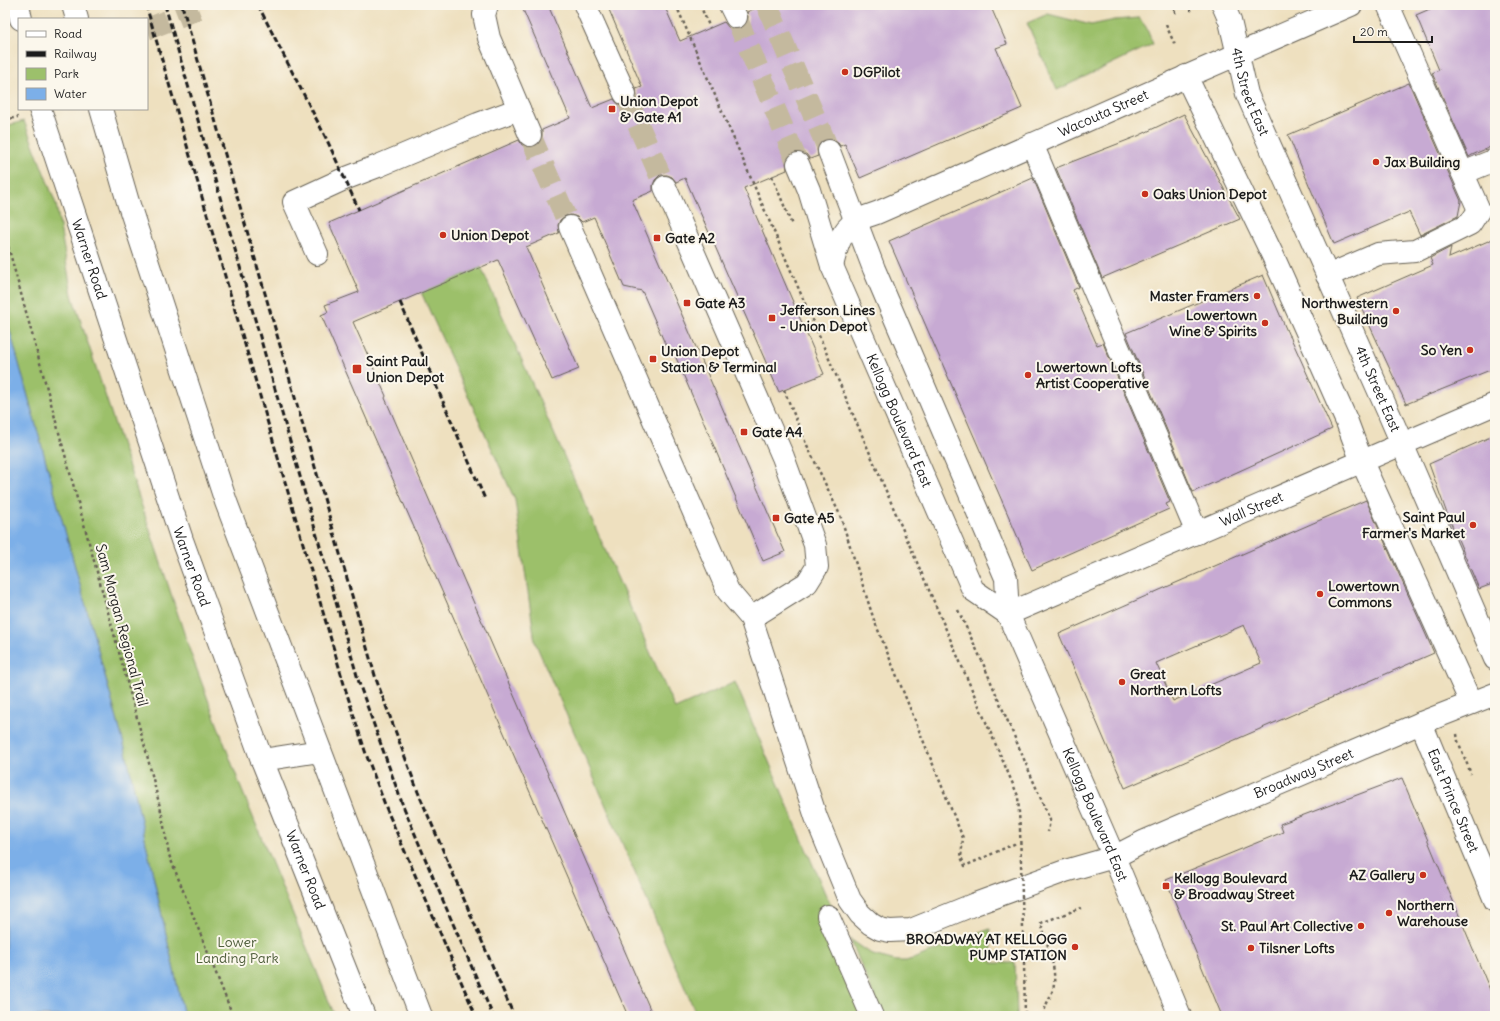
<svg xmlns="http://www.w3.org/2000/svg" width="1500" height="1021" font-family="Delius,sans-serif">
	<rect width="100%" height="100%" fill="#fbf7ec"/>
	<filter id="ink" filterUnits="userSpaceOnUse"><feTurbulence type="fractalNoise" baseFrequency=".025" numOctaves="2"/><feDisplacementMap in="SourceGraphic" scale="8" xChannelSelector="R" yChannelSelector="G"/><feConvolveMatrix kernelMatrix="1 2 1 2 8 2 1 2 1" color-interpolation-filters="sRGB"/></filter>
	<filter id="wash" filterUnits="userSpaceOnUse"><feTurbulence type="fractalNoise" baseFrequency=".012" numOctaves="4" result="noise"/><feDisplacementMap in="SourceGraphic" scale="16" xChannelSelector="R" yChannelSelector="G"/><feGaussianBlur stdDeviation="0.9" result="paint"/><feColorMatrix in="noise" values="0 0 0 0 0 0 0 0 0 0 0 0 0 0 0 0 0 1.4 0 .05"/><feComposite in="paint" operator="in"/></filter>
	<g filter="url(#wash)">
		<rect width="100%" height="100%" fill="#eee0bf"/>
		<g fill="#9cc06b" stroke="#5c6e44">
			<polygon points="1048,14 1091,25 1115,20 1139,18 1146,27 1153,44 1057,90 1027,23"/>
			<polygon points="24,121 56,204 72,295 191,654 241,788 335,1016 184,1016 126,752 5,313 5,126"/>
			<polygon points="481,267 675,709 735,682 833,912 864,1016 697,1016 535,642 515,500 421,292"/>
			<polygon points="990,929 992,963 1015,963 1017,1016 883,1016 850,939 873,955 896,961 906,961 918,957"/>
		</g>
		<polygon fill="#7cafe8" stroke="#4c6682" points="5,313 126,752 184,1016 5,1016"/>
		<g id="blocks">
			<g fill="#c7aad3" fill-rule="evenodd">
				<polygon points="521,5 548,5 592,108 614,99 618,104 623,106 630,106 635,101 637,96 636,89 642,87 607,5 664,5 680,41 724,22 729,28 736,29 741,28 747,24 748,17 747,12 762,5 990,5 1007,44 996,48 1022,108 860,178 845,144 840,146 837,141 831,139 825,139 820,143 817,149 818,156 810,159 806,154 800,152 793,153 788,157 786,162 787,170 744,188 824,374 779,392 685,178 676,182 672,177 667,175 660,175 655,180 653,185 653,191 632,200 785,552 763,561 674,353 670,355 642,291 624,287 594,217 582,222 577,217 571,215 565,216 560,220 558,225 559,233 526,247 579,369 552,380 498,260 353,322 386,396 385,398 653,1016 628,1016 321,315 328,312 325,305 359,292 329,223 519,140 522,145 528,147 535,146 540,143 542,137 542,130 570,118"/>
				<polygon points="1439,5 1495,5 1495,145 1472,155 1469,157 1432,73 1439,70 1416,15"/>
				<polygon points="1409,83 1461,201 1458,216 1420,235 1409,212 1334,244 1288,135"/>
				<polygon points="1184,114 1240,219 1102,278 1056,168 1138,136"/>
				<polygon points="1033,178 1079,287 1073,290 1097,345 1103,343 1170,502 1166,504 1169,509 1032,570 889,241"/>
				<polygon points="1495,238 1495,368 1406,404 1357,298 1433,265 1430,258 1451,247 1449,258"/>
				<polygon points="1263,275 1289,336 1290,336 1332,429 1193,492 1126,333"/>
				<polygon points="1495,435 1495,583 1479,589 1446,511 1429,464"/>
				<path d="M1366,500L1434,653L1125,788L1059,634ZM1244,625L1261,663L1173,701L1156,663Z"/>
				<polygon points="1402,778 1495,1002 1495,1016 1222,1016 1166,880 1283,832 1280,824"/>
			</g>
		</g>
	</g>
	<g filter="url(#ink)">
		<use href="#blocks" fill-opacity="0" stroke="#666155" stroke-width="1"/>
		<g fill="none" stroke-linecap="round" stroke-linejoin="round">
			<g stroke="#c4b99e" stroke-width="22" stroke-dasharray="22 11" stroke-linecap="butt">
				<polyline points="625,94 665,187"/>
				<polyline points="530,135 570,227"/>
			</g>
			<g stroke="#c4b99e" stroke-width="22" stroke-dasharray="22 11" stroke-linecap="butt">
				<polyline points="767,5 829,151"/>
				<polyline points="736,17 798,164"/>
				<polyline points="147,29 208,5"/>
			</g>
			<defs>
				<g id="minor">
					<polyline points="487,5 484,15 489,38 530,135"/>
					<polyline points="585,5 625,94"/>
					<path id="s1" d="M1223,5L1230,21L1247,94L1390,416L1495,659"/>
					<polyline points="1186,76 1273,256 1347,422 1362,462 1471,703"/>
					<polyline points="1032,144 1197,533"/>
					<polyline points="1463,173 1495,160"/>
					<polyline points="665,187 783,457 815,545 817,567 807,583 751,618"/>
					<path id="s2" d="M570,227L728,591L751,618L816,817L850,900L860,914L871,924L880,929L890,931L911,930L975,904L1065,871L1114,857L1145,841L1421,723L1495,694"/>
					<polyline points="317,254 294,202 344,179 378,166 478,124 519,109"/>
					<path id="s3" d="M832,266C836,250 840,231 855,222C862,217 872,215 879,212L1176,81L1351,5"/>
					<polyline points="1327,276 1378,254 1415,251 1470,224 1479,210 1388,5"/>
					<path id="s4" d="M1008,614L1495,404"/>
					<path id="s5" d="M1421,723L1495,900"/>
					<polyline points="262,760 320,751"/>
					<polyline points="828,916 872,1016"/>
				</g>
				<g id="major">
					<polyline points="730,5 736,17"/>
					<path id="s6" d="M829,151L874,269L1006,578L1008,614L1114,857L1180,1016"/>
					<path id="s7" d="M798,164L809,190L832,266L973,590L1008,614"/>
				</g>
				<g id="highway">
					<polyline points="18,5 21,19"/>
					<polyline points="73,5 77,19"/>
					<path id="s8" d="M40,109L182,540L262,760L364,1016"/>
					<polyline points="101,109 128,202 226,502 421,1016"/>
				</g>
			</defs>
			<use href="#minor" stroke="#666155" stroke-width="24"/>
			<use href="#major" stroke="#666155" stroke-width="24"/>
			<use href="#highway" stroke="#666155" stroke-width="24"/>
			<g stroke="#666155" stroke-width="2.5" stroke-dasharray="3 3" stroke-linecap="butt">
				<polyline points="676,5 1018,796 1020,829"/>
				<polyline points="700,5 710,28"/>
				<polyline points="1166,25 1175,45"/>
				<polyline points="5,120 18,117"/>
				<polyline points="772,176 792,225"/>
				<polyline points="5,235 146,751 162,815 169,855 233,1016"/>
				<polyline points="784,390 807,446"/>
				<polyline points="807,445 840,515 874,620 963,838 961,857 965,866 1014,844 1015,847"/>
				<polyline points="958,610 982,661 1050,820 1048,832"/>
				<polyline points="1457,734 1458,741 1471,774"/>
				<polyline points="1024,963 1025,1016"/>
				<path d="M1044,1016C1044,1003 1053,996 1054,984C1056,964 1046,942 1041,923L1081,908"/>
			</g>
			<use href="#minor" stroke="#fff" stroke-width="22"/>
			<use href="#major" stroke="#fff" stroke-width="22"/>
			<use href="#highway" stroke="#fff" stroke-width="22"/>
			<g stroke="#1c1c1c" stroke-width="1">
				<polyline points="1172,5 1176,13"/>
				<polyline points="1188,5 1191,11"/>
			</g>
			<g stroke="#1c1c1c" stroke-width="3" stroke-dasharray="6 3" stroke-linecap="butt">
				<polyline points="146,5 346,691 366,754 387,810 476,1016"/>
				<polyline points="165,5 360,686 402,803 435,882 493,1016"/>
				<polyline points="182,5 376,679 418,792 514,1016"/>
				<polyline points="258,5 327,140 359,210"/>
				<polyline points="400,302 485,499"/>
			</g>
			<polyline stroke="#666155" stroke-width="2.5" stroke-dasharray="3 3" stroke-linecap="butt" points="1020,829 1024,963"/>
		</g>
	</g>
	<g fill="#c8321e" stroke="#fbf7ec" stroke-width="1.5">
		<circle cx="845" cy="72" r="4"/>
		<rect x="608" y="105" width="8" height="8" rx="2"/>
		<circle cx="1376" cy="162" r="4"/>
		<circle cx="1145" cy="194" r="4"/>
		<circle cx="443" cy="235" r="4"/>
		<rect x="653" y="234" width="8" height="8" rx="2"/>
		<circle cx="1257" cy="296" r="4"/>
		<rect x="683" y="299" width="8" height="8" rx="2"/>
		<circle cx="1396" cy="311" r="4"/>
		<rect x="768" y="314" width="8" height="8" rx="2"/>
		<circle cx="1265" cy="323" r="4"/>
		<circle cx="1470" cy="350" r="4"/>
		<rect x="649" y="355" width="8" height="8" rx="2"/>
		<rect x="352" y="364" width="10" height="10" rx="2"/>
		<circle cx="1028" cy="375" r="4"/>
		<rect x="740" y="428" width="8" height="8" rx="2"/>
		<rect x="772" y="514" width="8" height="8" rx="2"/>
		<circle cx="1473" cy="525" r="4"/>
		<circle cx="1320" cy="594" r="4"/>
		<circle cx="1122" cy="682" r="4"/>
		<circle cx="1423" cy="875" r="4"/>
		<rect x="1162" y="882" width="8" height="8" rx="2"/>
		<circle cx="1389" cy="913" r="4"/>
		<circle cx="1361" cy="926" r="4"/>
		<circle cx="1075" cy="947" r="4"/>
		<circle cx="1251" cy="948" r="4"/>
	</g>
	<g text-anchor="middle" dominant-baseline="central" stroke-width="4" stroke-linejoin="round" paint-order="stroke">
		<g font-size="14" font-weight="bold" fill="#1c1c1c" stroke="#fbf7ec" text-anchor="start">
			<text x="853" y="72">DGPilot</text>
			<text x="620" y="101">Union Depot<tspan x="620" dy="16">&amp; Gate A1</tspan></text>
			<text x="1384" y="162">Jax Building</text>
			<text x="1153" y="194">Oaks Union Depot</text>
			<text x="451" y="235">Union Depot</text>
			<text x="665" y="238">Gate A2</text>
			<text x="1249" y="296" text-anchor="end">Master Framers</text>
			<text x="695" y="303">Gate A3</text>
			<text x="1388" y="303" text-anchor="end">Northwestern<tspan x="1388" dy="16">Building</tspan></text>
			<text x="780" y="310">Jefferson Lines<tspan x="780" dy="16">- Union Depot</tspan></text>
			<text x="1257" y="315" text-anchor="end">Lowertown<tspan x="1257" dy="16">Wine &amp; Spirits</tspan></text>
			<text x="1462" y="350" text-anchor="end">So Yen</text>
			<text x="661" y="351">Union Depot<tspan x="661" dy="16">Station &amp; Terminal</tspan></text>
			<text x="366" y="361">Saint Paul<tspan x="366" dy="16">Union Depot</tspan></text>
			<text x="1036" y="367">Lowertown Lofts<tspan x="1036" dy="16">Artist Cooperative</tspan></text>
			<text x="752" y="432">Gate A4</text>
			<text x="1465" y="517" text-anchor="end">Saint Paul<tspan x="1465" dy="16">Farmer's Market</tspan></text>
			<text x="784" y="518">Gate A5</text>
			<text x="1328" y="586">Lowertown<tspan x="1328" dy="16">Commons</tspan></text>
			<text x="1130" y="674">Great<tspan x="1130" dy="16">Northern Lofts</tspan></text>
			<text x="1415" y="875" text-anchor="end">AZ Gallery</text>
			<text x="1174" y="878">Kellogg Boulevard<tspan x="1174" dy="16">&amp; Broadway Street</tspan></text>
			<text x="1397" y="905">Northern<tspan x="1397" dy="16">Warehouse</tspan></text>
			<text x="1353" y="926" text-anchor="end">St. Paul Art Collective</text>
			<text x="1067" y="939" text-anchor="end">BROADWAY AT KELLOGG<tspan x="1067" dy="16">PUMP STATION</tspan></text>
			<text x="1259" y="948">Tilsner Lofts</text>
		</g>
		<g font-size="14" fill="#1c1c1c" stroke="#fbf7ec">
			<text stroke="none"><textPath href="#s1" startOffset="91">4th Street East</textPath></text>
			<text stroke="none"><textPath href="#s3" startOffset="322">Wacouta Street</textPath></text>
			<text stroke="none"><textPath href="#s8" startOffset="158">Warner Road</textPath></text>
			<text stroke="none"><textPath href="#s1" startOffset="415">4th Street East</textPath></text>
			<text stroke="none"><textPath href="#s7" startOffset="276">Kellogg Boulevard East</textPath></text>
			<text stroke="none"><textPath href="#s4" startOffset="265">Wall Street</textPath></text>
			<text stroke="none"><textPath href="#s8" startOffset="482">Warner Road</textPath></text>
			<text transform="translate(122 625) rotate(75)">Sam Morgan Regional Trail</text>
			<text stroke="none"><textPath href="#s2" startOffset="1228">Broadway Street</textPath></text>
			<text stroke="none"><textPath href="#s5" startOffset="84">East Prince Street</textPath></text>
			<text stroke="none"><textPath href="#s6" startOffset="717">Kellogg Boulevard East</textPath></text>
			<text stroke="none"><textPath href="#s8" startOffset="806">Warner Road</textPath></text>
		</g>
		<g font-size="14" fill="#4f5e3c" stroke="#fbf7ec">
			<text x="237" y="942">Lower<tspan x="237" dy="16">Landing Park</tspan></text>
		</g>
	</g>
	<rect width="1500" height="1021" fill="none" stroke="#fbf7ec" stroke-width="20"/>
	<rect x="18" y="18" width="130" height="92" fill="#fbf7ec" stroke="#a29f99"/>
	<rect x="26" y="31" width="20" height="6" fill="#ffffff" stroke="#a29f99"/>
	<text x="54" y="38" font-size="12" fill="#1c1c1c">Road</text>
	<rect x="26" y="51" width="20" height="6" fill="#1c1c1c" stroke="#a29f99"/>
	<text x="54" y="58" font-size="12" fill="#1c1c1c">Railway</text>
	<rect x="26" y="68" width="20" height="12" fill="#9cc06b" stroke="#a29f99"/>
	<text x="54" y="78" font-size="12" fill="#1c1c1c">Park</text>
	<rect x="26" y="88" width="20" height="12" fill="#7cafe8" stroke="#a29f99"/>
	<text x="54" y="98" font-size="12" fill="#1c1c1c">Water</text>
	<path d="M1354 36v6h78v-6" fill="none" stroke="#1c1c1c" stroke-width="2"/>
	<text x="1360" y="36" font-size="12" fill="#1c1c1c" stroke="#fbf7ec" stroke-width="3" paint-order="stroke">20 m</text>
</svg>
